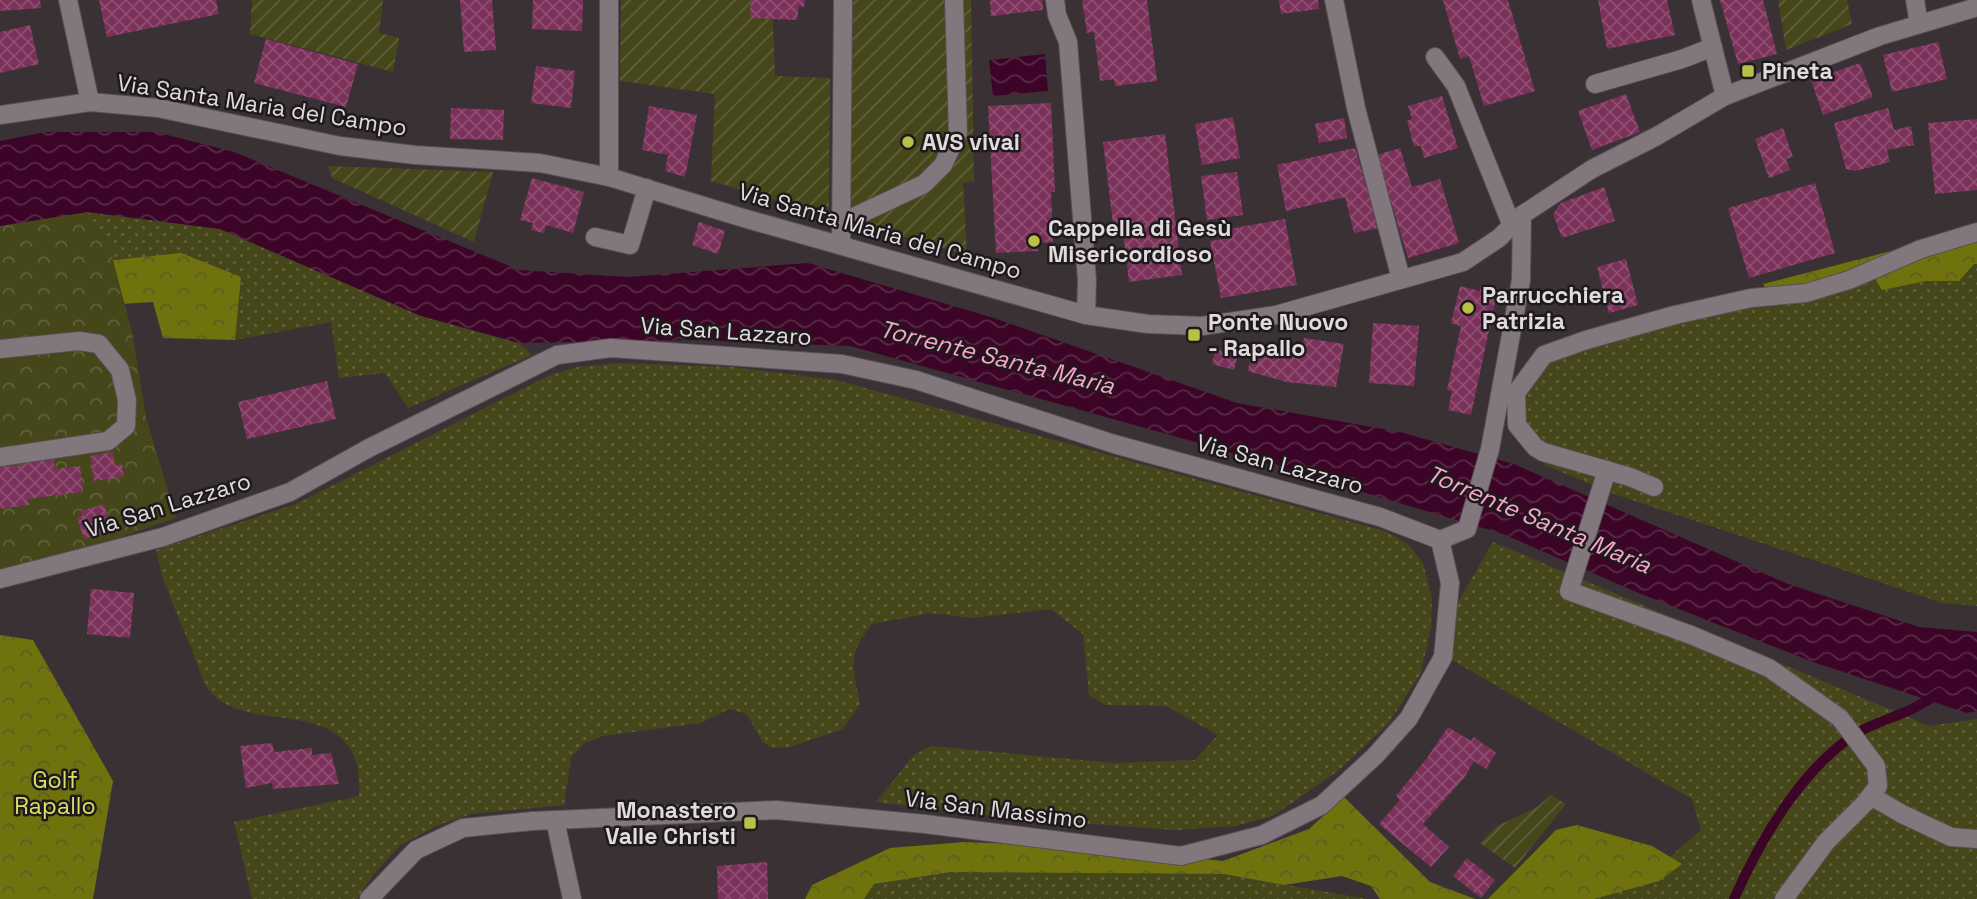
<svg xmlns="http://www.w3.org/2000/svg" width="1977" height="899" font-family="'Space Grotesk',sans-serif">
	<defs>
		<pattern id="grass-dots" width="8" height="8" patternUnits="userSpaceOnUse" patternTransform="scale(1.75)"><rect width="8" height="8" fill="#45471a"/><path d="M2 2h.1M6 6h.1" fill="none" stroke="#60613b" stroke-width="1.8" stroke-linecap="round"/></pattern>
		<pattern id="forest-crowns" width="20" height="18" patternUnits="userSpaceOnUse" patternTransform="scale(1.75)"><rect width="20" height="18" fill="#70730d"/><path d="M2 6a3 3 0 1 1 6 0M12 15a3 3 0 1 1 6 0" fill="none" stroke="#5c5d25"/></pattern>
		<pattern id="park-crowns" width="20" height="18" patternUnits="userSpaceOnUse" patternTransform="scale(1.75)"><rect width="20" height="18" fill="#45471a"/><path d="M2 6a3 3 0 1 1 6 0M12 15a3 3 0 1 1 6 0" fill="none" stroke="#60613b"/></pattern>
		<pattern id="garden-furrows" width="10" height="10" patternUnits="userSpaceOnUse" patternTransform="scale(1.75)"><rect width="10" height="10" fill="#45471a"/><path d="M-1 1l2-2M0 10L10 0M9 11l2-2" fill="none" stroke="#60613b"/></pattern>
		<pattern id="water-waves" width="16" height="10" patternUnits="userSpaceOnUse" patternTransform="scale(1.75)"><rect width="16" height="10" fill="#3c0527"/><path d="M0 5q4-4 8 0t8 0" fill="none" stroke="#582946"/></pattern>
		<pattern id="building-cross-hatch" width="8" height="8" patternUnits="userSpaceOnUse" patternTransform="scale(1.75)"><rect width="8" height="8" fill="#7c315a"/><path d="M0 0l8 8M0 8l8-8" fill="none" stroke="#8e4e71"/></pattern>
	</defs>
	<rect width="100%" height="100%" fill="#3a3135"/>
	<g fill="url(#grass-dots)">
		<polygon points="87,212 220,229 421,316 519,343 532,355 408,408 385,373 339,378 331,322 235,340 241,277 105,261"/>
		<path d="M1977,226V606L1943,603L1617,495L1545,465L1525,443L1520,418L1536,350C1617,319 1705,306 1788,282C1851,264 1913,242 1977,226Z"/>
		<path d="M618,363L733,367L836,380L1385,531L1408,544L1423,563L1432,598L1431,627L1421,673L1388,724L1338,771L1273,816L1235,826L1175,830L1011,818L876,802L914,755L931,746L1114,763L1195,760L1218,735L1166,706L1105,705L1089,695L1083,634L1051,609L971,618L930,613L872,624C846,656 853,667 860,704L843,729L790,747L771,748L762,741L747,714L729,709L701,723L603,736L584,743L571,758L564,805L471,814L436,826L399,846L373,875L357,899H252L234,822L359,796C366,686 246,741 208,689C202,680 198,666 194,655C184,630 173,606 164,581C160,571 159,560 156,550L296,504L548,376L577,367Z"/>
		<polygon points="1493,542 1929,726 1977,719 1977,899 1579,899 1664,862 1701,830 1692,799 1450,659 1454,609"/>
		<polygon points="951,872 1224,874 1367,899 864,899 874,884"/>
	</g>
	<g fill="url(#forest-crowns)">
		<polygon points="1977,229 1977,264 1974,264 1959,281 1926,281 1882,290 1873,275 1773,299 1763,284"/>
		<polygon points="181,253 241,277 235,340 163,338 153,302 106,305 105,261"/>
		<polygon points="0,635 33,640 113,781 93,899 0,899"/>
		<polygon points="1344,797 1430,882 1475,899 1380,899 1371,886 1342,876 1284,885 1224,874 951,872 874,884 864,899 805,899 812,885 890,848 964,842 1079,846 1223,861 1309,829"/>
		<polygon points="1577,825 1652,846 1682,864 1659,881 1594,899 1488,899 1556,830"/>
	</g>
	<polygon fill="url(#park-crowns)" points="87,212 108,241 133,336 146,417 176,518 80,551 0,569 0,226"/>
	<g fill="url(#garden-furrows)">
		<polygon points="252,0 383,0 379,33 399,38 393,72 250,34"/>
		<polygon points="621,0 772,0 775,76 830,78 829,208 824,214 711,181 715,94 620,81"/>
		<polygon points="853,0 971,0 974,181 963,183 967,255 873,228 850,207"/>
		<polygon points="1778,0 1847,0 1852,24 1786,50"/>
		<polygon points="328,166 493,172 474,242 332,178"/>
		<polygon points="1551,795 1566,804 1515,868 1480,843 1497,826 1537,807"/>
	</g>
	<g fill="url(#water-waves)">
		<polygon points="1045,54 1048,91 993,96 989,60"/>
		<polygon points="46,132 156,132 234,152 519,270 627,277 808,263 994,318 1237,403 1400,432 1514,464 1788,584 1919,627 1977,632 1977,711 1967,713 1813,662 1641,594 1503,534 1192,441 850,346 691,340 519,343 421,316 220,229 87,212 0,226 0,141"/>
	</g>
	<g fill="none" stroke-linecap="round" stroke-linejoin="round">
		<path stroke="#3c0527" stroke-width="10" d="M1734,899C1760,840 1802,768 1857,733C1876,722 1897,717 1916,707C1924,703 1932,698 1939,693"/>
	</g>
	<g fill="url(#building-cross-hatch)">
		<polygon points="0,0 40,0 41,8 0,11"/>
		<polygon points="99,0 216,0 219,14 107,37"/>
		<polygon points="460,0 492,0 496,50 464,52"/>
		<polygon points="533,0 583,0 582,31 532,29"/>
		<polygon points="751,0 805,0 804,7 799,6 797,20 750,18"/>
		<polygon points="990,0 1042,0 1043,10 991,16"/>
		<polygon points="1082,0 1147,0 1157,81 1115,86 1114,79 1100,81 1094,32 1087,33"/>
		<polygon points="1279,0 1318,0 1319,9 1281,14"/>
		<polygon points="1443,0 1508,0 1535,91 1484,106 1469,56 1460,59"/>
		<polygon points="1598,0 1667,0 1675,35 1607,49"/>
		<polygon points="1720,0 1763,0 1777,54 1738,64"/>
		<polygon points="30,25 39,64 0,73 0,32"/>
		<polygon points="266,39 358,64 346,107 254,83"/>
		<polygon points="1938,42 1947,79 1892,92 1883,55"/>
		<polygon points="1860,63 1873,97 1823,115 1811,80"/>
		<polygon points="536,66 575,71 571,108 531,103"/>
		<polygon points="1626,94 1640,132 1592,150 1578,111"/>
		<polygon points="1442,96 1458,148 1424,158 1421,146 1414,146 1407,121 1412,119 1408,106"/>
		<polygon points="1051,103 1055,192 1051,192 1053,242 1038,243 1038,251 996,253 988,106"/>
		<polygon points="649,106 697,115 685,177 665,171 668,155 642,150"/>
		<polygon points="451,108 504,110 503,140 450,139"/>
		<polygon points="1888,108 1894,130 1911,126 1914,145 1887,150 1890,162 1855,171 1846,169 1834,123"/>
		<polygon points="1233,117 1240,158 1202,165 1195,124"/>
		<polygon points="1344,118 1347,138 1319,143 1315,124"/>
		<polygon points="1977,119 1977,190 1935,194 1928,123"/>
		<polygon points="1783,128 1793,157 1786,159 1790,170 1769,178 1755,139"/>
		<polygon points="1165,134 1182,275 1129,282 1123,231 1114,232 1103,142"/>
		<polygon points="1355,148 1379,228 1354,233 1345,197 1286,211 1277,165"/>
		<polygon points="1400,148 1412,187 1440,179 1459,243 1408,258 1377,155"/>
		<polygon points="1237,172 1243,215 1207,220 1201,176"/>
		<polygon points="532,178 584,192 573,233 546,225 544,233 531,230 533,223 520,220"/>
		<polygon points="1815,183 1835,253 1749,278 1728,208"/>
		<polygon points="1604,187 1615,221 1562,238 1553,214 1561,203"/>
		<polygon points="1285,219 1297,285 1221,298 1210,241 1230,238 1229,229"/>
		<polygon points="699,222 725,231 718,254 692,245"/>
		<polygon points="1626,259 1638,305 1609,313 1597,267"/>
		<polygon points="1481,285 1498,288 1471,415 1448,410 1452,391 1447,390 1461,326 1451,323 1460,286 1480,291"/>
		<polygon points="1373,323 1419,326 1414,386 1369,383"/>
		<polygon points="1304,338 1344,344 1336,387 1286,382 1248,371 1253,344 1301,354"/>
		<polygon points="1216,349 1238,355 1234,370 1212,364"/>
		<polygon points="327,381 336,419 247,439 238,402"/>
		<polygon points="113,452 115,465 122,464 124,477 94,481 90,456"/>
		<polygon points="53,454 55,469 80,466 83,492 28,499 29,505 0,509 0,464 5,463 6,467 23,465 22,458"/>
		<polygon points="104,504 112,530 84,539 77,517 82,516 81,511"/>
		<polygon points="91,589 134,593 130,638 87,634"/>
		<polygon points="1448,727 1471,741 1474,737 1496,753 1486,769 1474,761 1464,778 1423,824 1449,847 1431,867 1379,824 1400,800 1396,796 1427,758"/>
		<polygon points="272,743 274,752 312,748 312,755 331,753 339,784 273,789 272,783 246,788 240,746"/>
		<polygon points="1467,858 1495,880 1481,898 1453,876"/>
		<polygon points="767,862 768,899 718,899 717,866"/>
	</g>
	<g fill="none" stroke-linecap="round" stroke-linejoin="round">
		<defs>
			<g id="service">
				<polyline points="1334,0 1356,108 1401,279"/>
				<polyline points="1435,57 1456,86 1512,226"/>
				<polyline points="1595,84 1682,59 1713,47"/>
				<polyline points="841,223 924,184 943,165 958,133 954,0"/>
				<polyline points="595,237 630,245 647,188"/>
				<polyline points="1607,470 1569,591 1691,635 1769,668 1840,718 1876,766 1878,786 1865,803 1826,842 1784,899"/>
				<polyline points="1654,487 1630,477 1543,452 1535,447 1517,425 1516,393 1544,355 1586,340 1675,315 1751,298 1806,293 1849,280 1921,249 1977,232"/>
				<polyline points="1871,796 1902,814 1951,837 1977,839"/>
				<polyline points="555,820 572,899"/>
			</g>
			<g id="minor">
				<polyline points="68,0 90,102"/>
				<polyline points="1055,0 1057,15 1068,42 1087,280 1086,315"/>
				<polyline points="1701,0 1725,96"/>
				<polyline points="1915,0 1919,24"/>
				<polyline points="609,177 609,0"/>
				<polyline points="841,245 843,0"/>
				<polyline points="0,349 79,341 99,344 120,370 127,400 126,426 108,441 0,457"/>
				<polyline points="0,579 163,537 290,492 369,448 557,355 611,348 842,364 916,380 1114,444 1380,517 1440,540 1467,529 1490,449 1521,280 1522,215"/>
				<polyline points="369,899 416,850 463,828 533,821 776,810 925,824 1181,856 1262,835 1322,805 1375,756 1409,718 1443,657 1450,583 1440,540"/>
			</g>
			<polyline id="tertiary" points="0,115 90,102 158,108 340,146 415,155 540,163 609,177 740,217 1086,315 1148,324 1202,326 1276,315 1463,262 1499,238 1522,215 1592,169 1657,136 1725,96 1880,36 1977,7"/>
		</defs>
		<use href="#service" stroke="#574f53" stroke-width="20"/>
		<use href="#minor" stroke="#574f53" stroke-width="20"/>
		<use href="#tertiary" stroke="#574f53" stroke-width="20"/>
		<use href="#service" stroke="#82777c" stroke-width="18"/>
		<use href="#minor" stroke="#82777c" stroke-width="18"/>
		<use href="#tertiary" stroke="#82777c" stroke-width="18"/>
	</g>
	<g fill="#bac045" stroke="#1e1a1c" stroke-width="2.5">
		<rect x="1741" y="64" width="14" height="14" rx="3.5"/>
		<circle cx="908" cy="142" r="7"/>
		<circle cx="1034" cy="241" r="7"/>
		<circle cx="1468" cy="308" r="7"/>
		<rect x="1187" y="328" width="14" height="14" rx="3.5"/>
		<rect x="743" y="816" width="14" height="14" rx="3.5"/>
	</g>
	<g text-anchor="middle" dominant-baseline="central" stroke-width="5" stroke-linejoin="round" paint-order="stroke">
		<g font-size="23" font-weight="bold" fill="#e1dbde" stroke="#1e1a1c" text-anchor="start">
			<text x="1762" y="71">Pineta</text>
			<text x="922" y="142">AVS vivai</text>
			<text x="1048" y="228">Cappella di Gesù<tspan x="1048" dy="26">Misericordioso</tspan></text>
			<text x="1482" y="295">Parrucchiera<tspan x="1482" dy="26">Patrizia</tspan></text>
			<text x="1208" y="322">Ponte Nuovo<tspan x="1208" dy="26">- Rapallo</tspan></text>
			<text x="736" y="810" text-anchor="end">Monastero<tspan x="736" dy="26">Valle Christi</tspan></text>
		</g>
		<g font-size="23" fill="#e1dbde" stroke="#1e1a1c">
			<text transform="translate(262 105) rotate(9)">Via Santa Maria del Campo</text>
			<text transform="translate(880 231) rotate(16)">Via Santa Maria del Campo</text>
			<text transform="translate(726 331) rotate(4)">Via San Lazzaro</text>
			<text transform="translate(1280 464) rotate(15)">Via San Lazzaro</text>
			<text transform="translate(168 505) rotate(-17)">Via San Lazzaro</text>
			<text transform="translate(996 809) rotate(7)">Via San Massimo</text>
		</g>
		<g font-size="23" fill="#dae168" stroke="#1e1a1c">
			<text x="55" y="780">Golf<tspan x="55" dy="26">Rapallo</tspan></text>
		</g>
		<g font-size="24" font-style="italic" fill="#faa3ce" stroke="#1e1a1c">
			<text transform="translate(997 357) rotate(14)">Torrente Santa Maria</text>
			<text transform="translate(1539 519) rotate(23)">Torrente Santa Maria</text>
		</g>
	</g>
</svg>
